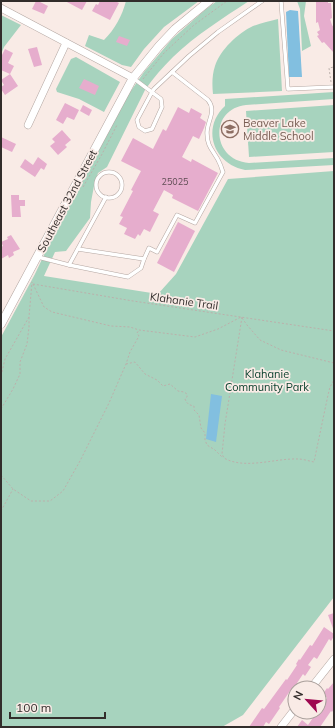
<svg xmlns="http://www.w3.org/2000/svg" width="335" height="728" font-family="Mulish,sans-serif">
	<rect width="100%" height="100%" fill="#f9ebe6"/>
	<g fill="#a7d3be">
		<path d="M126,1H199L164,27L144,49L131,67L122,65L85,46L89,35L104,40C115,29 122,16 126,1Z"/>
		<path d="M217,1H249C223,18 196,35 173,57C163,67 153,78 145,90L107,167L98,173L94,186L91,202L90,218L66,251L55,252L44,276L158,294L176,274L228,179L334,171V597L243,715L222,727H1V337L35,274L62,217L124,101L144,72L172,39L206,9Z"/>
		<polygon points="297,1 306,1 304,16 311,46 302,51 300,9"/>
		<polygon points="1,15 21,25 4,47 1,54"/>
		<path d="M278,19L282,91L213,94C212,85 212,75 215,66C220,50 238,33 253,26C261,23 270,21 278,19Z"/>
		<polygon points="76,57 120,82 104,112 79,99 57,92 56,89 71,59"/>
		<path d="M334,92V99L246,105C209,109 211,160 249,163L334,158V165L245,170C213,164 201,128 225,106V99Z"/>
		<polygon points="334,105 334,152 249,157 246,111"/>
	</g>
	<g fill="#82bfe0">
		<polygon points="290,10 298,11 302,77 289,77 286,12"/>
		<polygon points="211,394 222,396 216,442 206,439"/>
	</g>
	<g fill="#e6adcd">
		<polygon points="36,1 38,1 48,6 44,14 32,9"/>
		<polygon points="65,1 87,1 82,10"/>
		<polygon points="100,1 115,1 119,3 110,20 92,11 96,4 98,5"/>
		<polygon points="316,1 328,1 328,3 331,3 332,18 330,19 332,25 334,28 334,53 324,42 322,43 317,36 319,35 317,32 320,30 318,22 316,23"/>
		<polygon points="119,36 130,40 127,46 116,42"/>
		<polygon points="37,47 42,65 34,67 28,49"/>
		<polygon points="5,49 13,53 8,63 14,66 10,74 1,70 1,57"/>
		<polygon points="10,74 18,86 5,95 1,89 1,87 4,85 1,80"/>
		<polygon points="84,79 99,86 95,95 79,88"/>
		<polygon points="65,103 79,110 74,120 67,117 63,124 56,120"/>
		<polygon points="83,105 92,110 89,116 80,111"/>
		<polygon points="178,107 189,113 191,108 202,114 200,118 206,122 204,128 199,139 193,136 182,157 191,162 192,159 218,173 198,211 172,198 173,195 164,190 153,211 159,214 150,232 144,229 140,236 138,234 135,239 124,234 127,228 119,224 123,217 120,216 133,191 131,190 141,171 121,161 133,138 153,149 163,129 166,131"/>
		<polygon points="62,130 71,140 65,145 67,147 58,155 50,146 55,142 52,139"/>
		<polygon points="1,137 16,144 12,152 1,147"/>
		<polygon points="38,157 47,164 44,170 41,168 35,177 20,167 25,159 33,165"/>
		<polygon points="11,195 19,195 19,200 25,200 25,206 20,206 21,217 12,217"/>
		<polygon points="178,222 195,231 174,272 157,263"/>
		<polygon points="11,235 20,249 13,252 14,255 9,258 8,255 1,259 1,247 3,246 1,242 8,239 7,237"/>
		<polygon points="334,613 334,631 328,615"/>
		<polygon points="324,627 334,634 334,636 331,641 329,639 317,659 314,657 308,665 311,667 305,676 303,674 297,683 298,684 292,693 290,691 279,707 280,708 269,724 266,722 263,727 249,727 262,708 264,709 286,679 287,680 297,665 296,664 299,659 300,660 310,645 312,646"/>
		<polygon points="334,682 334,709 332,712 331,711 320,727 297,727 302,720 308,725 317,712 319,712 319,709 327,698 323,694 327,688 328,689"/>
	</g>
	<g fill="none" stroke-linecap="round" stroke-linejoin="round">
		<defs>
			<g id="service">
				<polyline points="281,1 288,89 334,87"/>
				<polyline points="133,78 161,99 162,107 152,129 145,131 139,127 137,120 152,92 154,89 189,56 218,32 262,1"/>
				<circle cx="109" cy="185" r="13"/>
				<polyline points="78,249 144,259"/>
				<path d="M38,257L69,265L128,277L141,268L144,259L149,248L157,252L177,215L195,223L223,172C222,170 221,166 220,164C215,151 207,149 207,133C207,121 217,111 208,100L172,72"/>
				<polyline points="69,265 106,197"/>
			</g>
			<g id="minor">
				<polyline points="1,8 133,78"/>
				<polyline points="28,125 66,43"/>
				<polyline points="311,688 334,659"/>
				<polyline points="281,727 295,709"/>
			</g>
			<polyline id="tertiary" points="1,324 133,78 159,46 175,29 209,1"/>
		</defs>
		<use href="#service" stroke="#b4a7a2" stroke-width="4.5"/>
		<use href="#minor" stroke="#b4a7a2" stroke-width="8"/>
		<use href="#tertiary" stroke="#b4a7a2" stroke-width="9"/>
		<g stroke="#bbb0ab" stroke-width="1" stroke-dasharray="2 2" stroke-linecap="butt">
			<polyline points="143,79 164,53 194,25 227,1"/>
			<polyline points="331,82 329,68 334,67"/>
			<polyline points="83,187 101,156 117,125"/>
			<polyline points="33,284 133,301 334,331"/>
			<polyline points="33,284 44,307 52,312 111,326 130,327 139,330 195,337 218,329 241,317"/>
			<path d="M242,317L225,424L222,454L224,458C245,470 275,458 298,459C303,459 309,461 314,462L328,395L330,387L334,380"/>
			<polyline points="242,318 247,325 260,340 281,350 334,363"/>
			<path d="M126,364L135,362L145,374L157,380L163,386L170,384L178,391L184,392L187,394V397L185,399C187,404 189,405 194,406V410L199,415L201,428L205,433V440L207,445L215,450L223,458"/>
			<polyline points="1,376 5,359 29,317 32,282"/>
			<polyline points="1,409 13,389 20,374 20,362 27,344 29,327 29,317"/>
			<polyline points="1,475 13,489 31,501 50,501 63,491 80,461 109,403 126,364 130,352 139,336 137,333 139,330"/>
			<polyline points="1,511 13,489"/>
		</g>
		<use href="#service" stroke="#fff" stroke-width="3.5"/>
		<use href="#minor" stroke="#fff" stroke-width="7"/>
		<use href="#tertiary" stroke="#fff" stroke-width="8"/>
	</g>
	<defs>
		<symbol id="school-ring" viewBox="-11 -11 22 22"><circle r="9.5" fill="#f9ebe6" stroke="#8d6e63" stroke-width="1.5"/><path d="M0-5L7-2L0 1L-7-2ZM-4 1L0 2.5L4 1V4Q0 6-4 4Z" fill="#8d6e63"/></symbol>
	</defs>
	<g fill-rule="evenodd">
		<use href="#school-ring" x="220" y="119" width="20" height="20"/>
	</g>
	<g text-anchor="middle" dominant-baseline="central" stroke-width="3.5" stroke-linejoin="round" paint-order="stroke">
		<g font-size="9" fill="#5f4d54">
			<text x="175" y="181">25025</text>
		</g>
		<g font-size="11" fill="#785e54" stroke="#f9ebe6" text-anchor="start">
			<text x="243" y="123">Beaver Lake<tspan x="243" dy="13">Middle School</tspan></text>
		</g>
		<g font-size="11" fill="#322d2b" stroke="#f9ebe6">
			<text transform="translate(67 201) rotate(-62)">Southeast 32nd Street</text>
			<text transform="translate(184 301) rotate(8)">Klahanie Trail</text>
		</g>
		<g font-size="11" fill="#0b412e" stroke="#f9ebe6">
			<text x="267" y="374">Klahanie<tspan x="267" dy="13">Community Park</tspan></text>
		</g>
	</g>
	<rect width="335" height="728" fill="none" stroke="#322d2b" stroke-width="4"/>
	<g transform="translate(307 700) rotate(297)"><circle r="19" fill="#f9ebe6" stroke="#a99f9b"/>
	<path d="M0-3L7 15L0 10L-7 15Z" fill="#9e0850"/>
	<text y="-6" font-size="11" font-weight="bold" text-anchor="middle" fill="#322d2b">N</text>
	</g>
	<path d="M10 712v6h95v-6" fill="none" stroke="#322d2b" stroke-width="2"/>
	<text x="16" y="712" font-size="12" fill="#322d2b" stroke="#f9ebe6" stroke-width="3" paint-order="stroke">100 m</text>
</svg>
